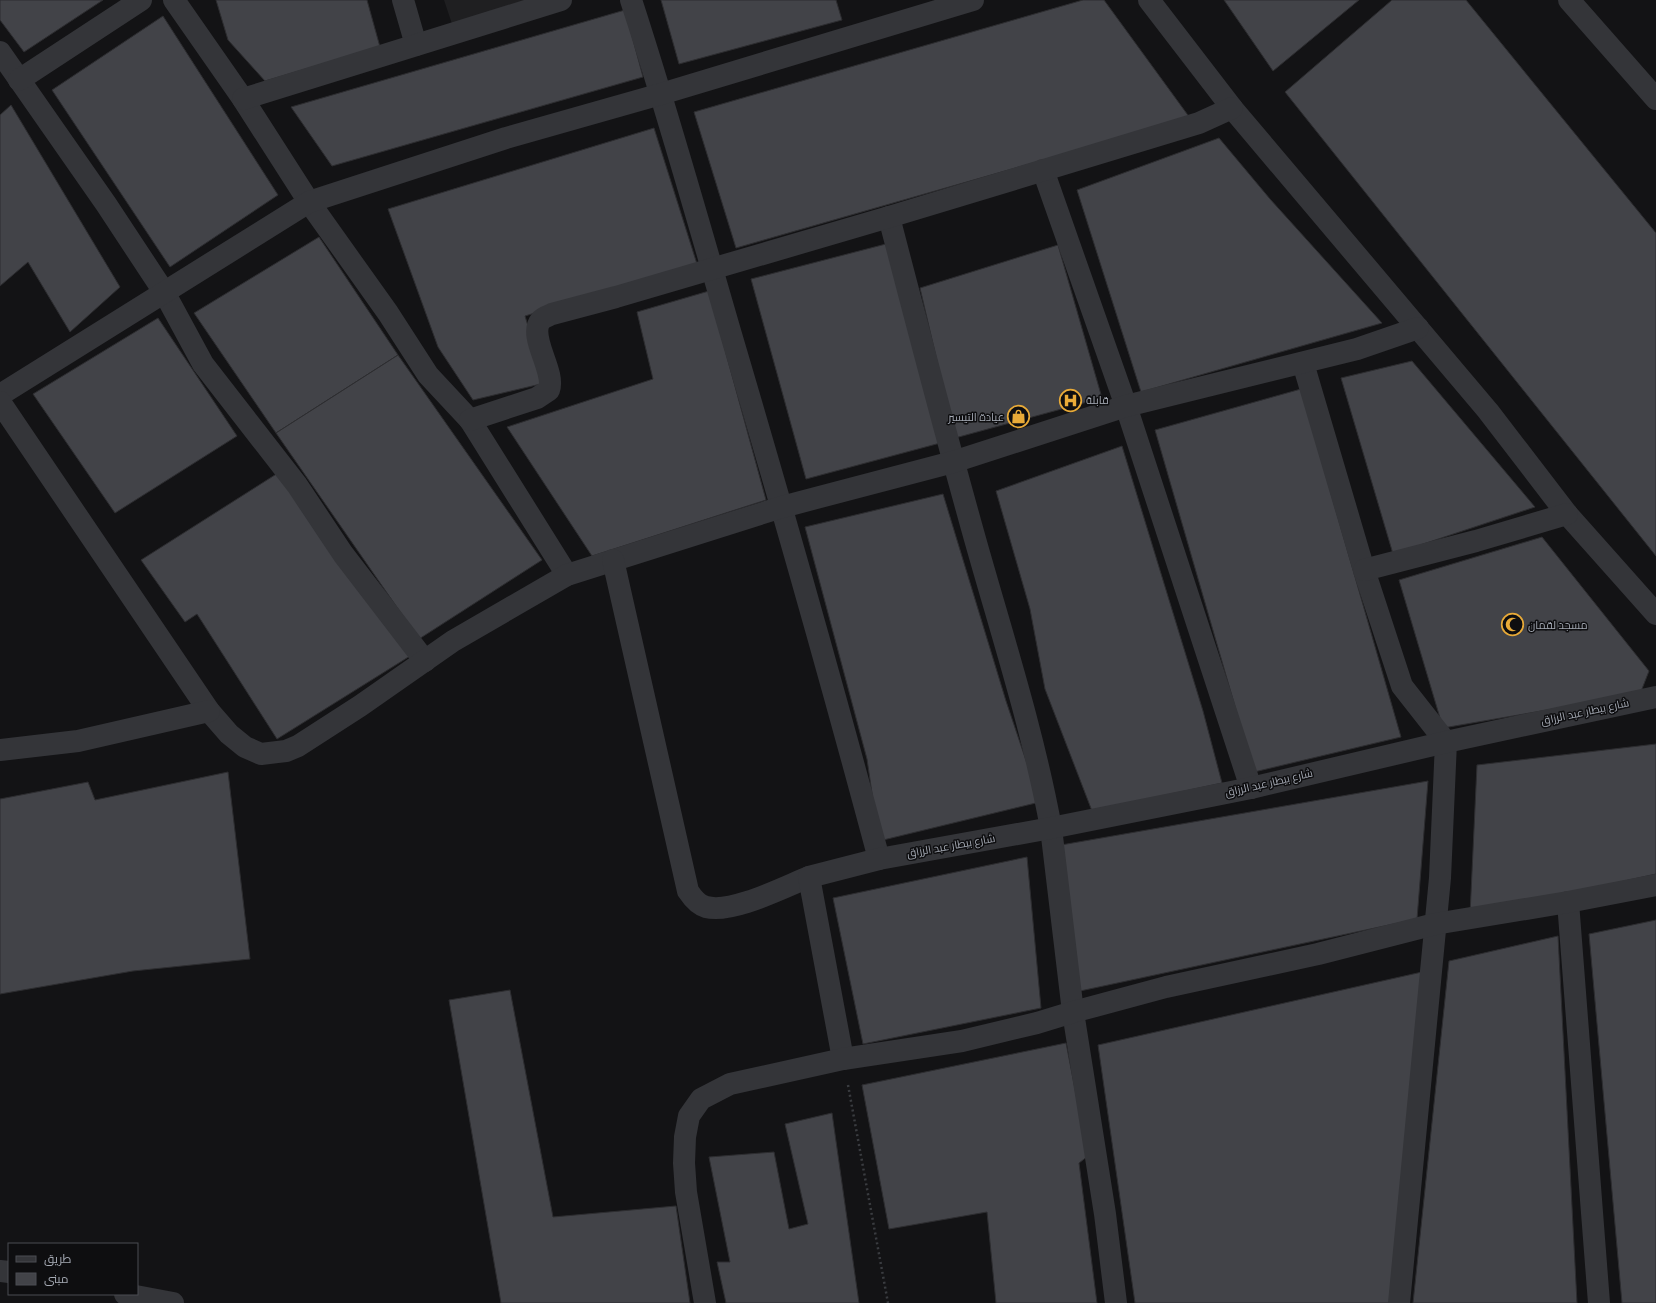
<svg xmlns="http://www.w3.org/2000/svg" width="1656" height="1303" font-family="'Roboto Condensed',Cairo,sans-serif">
	<rect width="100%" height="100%" fill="#131315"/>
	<polygon fill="#1f1f21" points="444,0 526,0 455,33"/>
	<g fill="#424348" stroke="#2d2d30">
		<polygon points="0,0 103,0 24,52 0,20"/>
		<polygon points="216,0 367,0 380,47 265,81 228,40"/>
		<polygon points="661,0 836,0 842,20 679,64"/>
		<polygon points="1083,0 1104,0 1190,118 736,248 694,112"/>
		<polygon points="1224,0 1359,0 1273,71"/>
		<polygon points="1392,0 1466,0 1656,233 1656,556 1285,92"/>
		<polygon points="625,10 643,77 332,166 291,107"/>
		<polygon points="163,16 278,195 170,267 52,90"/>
		<polygon points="11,105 120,287 70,332 28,262 0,286 0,115"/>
		<polygon points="654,128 697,264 525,316 545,383 473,400 438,347 388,209"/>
		<polygon points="1219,138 1270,199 1382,323 1141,392 1077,190"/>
		<polygon points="319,237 398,355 276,433 194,313"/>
		<polygon points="886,244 944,442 806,479 751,279"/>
		<polygon points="1058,245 1102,398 955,438 920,288"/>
		<polygon points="709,291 766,500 592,556 507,427 653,379 637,312"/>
		<polygon points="158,318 237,436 115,513 33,394"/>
		<polygon points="398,355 542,560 419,639 276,433"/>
		<polygon points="1412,361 1535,507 1393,554 1341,378"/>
		<polygon points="1301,389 1401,737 1254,772 1155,430"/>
		<polygon points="1122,446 1203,711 1222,783 1092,811 1045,689 1030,609 996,491"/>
		<polygon points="278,473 410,656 277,739 197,614 185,622 141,560"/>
		<polygon points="943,494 1006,701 1040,802 879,841 867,759 805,527"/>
		<polygon points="1542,537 1649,671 1640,694 1443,728 1399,580"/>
		<polygon points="1656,744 1656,874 1470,915 1477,765"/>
		<polygon points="228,772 250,959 133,971 0,994 0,799 88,782 95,800"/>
		<polygon points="1428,781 1417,919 1080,991 1061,845"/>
		<polygon points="1027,857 1041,1008 863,1044 833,898"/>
		<polygon points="1656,920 1656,1303 1622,1303 1589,934"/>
		<polygon points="1558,936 1577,1303 1413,1303 1449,961"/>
		<polygon points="1422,972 1393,1303 1135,1303 1098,1045"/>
		<polygon points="510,990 553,1217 676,1206 690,1303 501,1303 449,1000"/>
		<polygon points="1066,1043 1088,1156 1079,1163 1097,1303 996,1303 987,1212 889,1229 862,1085"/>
		<polygon points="832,1113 859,1303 726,1303 717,1262 730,1262 709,1157 774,1152 789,1229 808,1224 785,1124"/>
	</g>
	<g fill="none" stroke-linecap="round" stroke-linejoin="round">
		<polyline stroke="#3a3c40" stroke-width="2.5" stroke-dasharray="2 3" stroke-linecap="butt" points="848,1085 888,1303"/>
		<g stroke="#343539" stroke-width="22">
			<polyline points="174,0 243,99 309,202 388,313 428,375 470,420 567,575"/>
			<polyline points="403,0 416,45"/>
			<path d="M631,0C667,110 698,221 730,331C782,507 832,683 879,859"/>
			<polyline points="1149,0 1232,108 1488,411 1567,514 1656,614"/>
			<polyline points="1569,0 1656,99"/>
			<polyline points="0,52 106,204 164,292 203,364 297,485 343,554 425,661"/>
			<polyline points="19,80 141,0"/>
			<polyline points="243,99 561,0"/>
			<polyline points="1043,170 1126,406 1251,788"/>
			<path d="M889,217C917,325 945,432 975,539C1002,635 1033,730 1051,828L1073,1012L1105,1214L1116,1303"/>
			<polyline points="1303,363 1364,570 1402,686 1446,742 1440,878 1399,1303"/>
			<polyline points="0,395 309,202 506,138 661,94 973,0"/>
			<polyline points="0,402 209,711 229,734 245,747 261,754 286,751 298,746 360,706 453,641 567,575 782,507 953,462 1126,406 1357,349 1418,328"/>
			<path d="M470,420L537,398L549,390C556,371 527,336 541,320C544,317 548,316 552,314L616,297L889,217L1199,123L1232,108"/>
			<path d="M613,560L688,891C692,897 698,905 706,907C732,914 784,887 809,877"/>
			<polyline points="1364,570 1476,541 1567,514"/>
			<polyline points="0,750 78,741 209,711"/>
			<polyline points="1568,902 1599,1303"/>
			<polyline points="843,1059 809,877 879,859 1051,828 1251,788 1446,742 1656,697"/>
			<polyline points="0,1271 9,1272"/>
			<polyline points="125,1294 173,1303"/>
			<polyline points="705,1303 686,1192 684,1163 685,1137 689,1116 701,1099 730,1084 843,1059 962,1041 1037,1023 1073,1012 1166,987 1318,954 1435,924 1568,902 1656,885"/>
		</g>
	</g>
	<defs>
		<symbol id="hospital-ring" viewBox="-11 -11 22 22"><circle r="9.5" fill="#0e0e10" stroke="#e8aa38" stroke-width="1.5"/><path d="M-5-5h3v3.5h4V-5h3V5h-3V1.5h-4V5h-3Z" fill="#e8aa38"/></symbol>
		<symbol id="shop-ring" viewBox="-11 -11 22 22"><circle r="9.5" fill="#0e0e10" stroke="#e8aa38" stroke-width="1.5"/><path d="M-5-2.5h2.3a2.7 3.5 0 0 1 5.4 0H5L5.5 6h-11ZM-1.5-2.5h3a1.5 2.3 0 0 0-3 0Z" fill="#e8aa38"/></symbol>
		<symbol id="mosque-ring" viewBox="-11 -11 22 22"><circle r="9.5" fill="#0e0e10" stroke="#e8aa38" stroke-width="1.5"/><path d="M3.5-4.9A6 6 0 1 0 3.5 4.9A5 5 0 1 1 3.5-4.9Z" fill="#e8aa38"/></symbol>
	</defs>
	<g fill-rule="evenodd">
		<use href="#hospital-ring" x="1058" y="388" width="25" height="25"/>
		<use href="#shop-ring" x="1006" y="404" width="25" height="25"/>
		<use href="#mosque-ring" x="1500" y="612" width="25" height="25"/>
	</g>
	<g text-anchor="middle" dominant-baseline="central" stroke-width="3" stroke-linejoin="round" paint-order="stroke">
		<g font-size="11" fill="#a5aab4" stroke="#0e0e10" text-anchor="start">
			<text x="1086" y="400">قابلة</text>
			<text x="1004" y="417" text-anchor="end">عيادة التيسير</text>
			<text x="1528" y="625">مسجد لقمان</text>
		</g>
		<g font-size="11" fill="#a5aab4" stroke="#0e0e10">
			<text transform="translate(1585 712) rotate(-12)">شارع بيطار عبد الرزاق</text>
			<text transform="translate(1269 783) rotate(-13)">شارع بيطار عبد الرزاق</text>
			<text transform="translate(951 846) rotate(-10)">شارع بيطار عبد الرزاق</text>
		</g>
	</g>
	<rect x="8" y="1243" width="130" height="52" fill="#0e0e10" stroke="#4a4c52"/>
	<rect x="16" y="1256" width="20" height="6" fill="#343539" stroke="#4a4c52"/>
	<text x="44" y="1263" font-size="12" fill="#a5aab4">طريق</text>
	<rect x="16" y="1273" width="20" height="12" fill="#424348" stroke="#4a4c52"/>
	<text x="44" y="1283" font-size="12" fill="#a5aab4">مبنى</text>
</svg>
